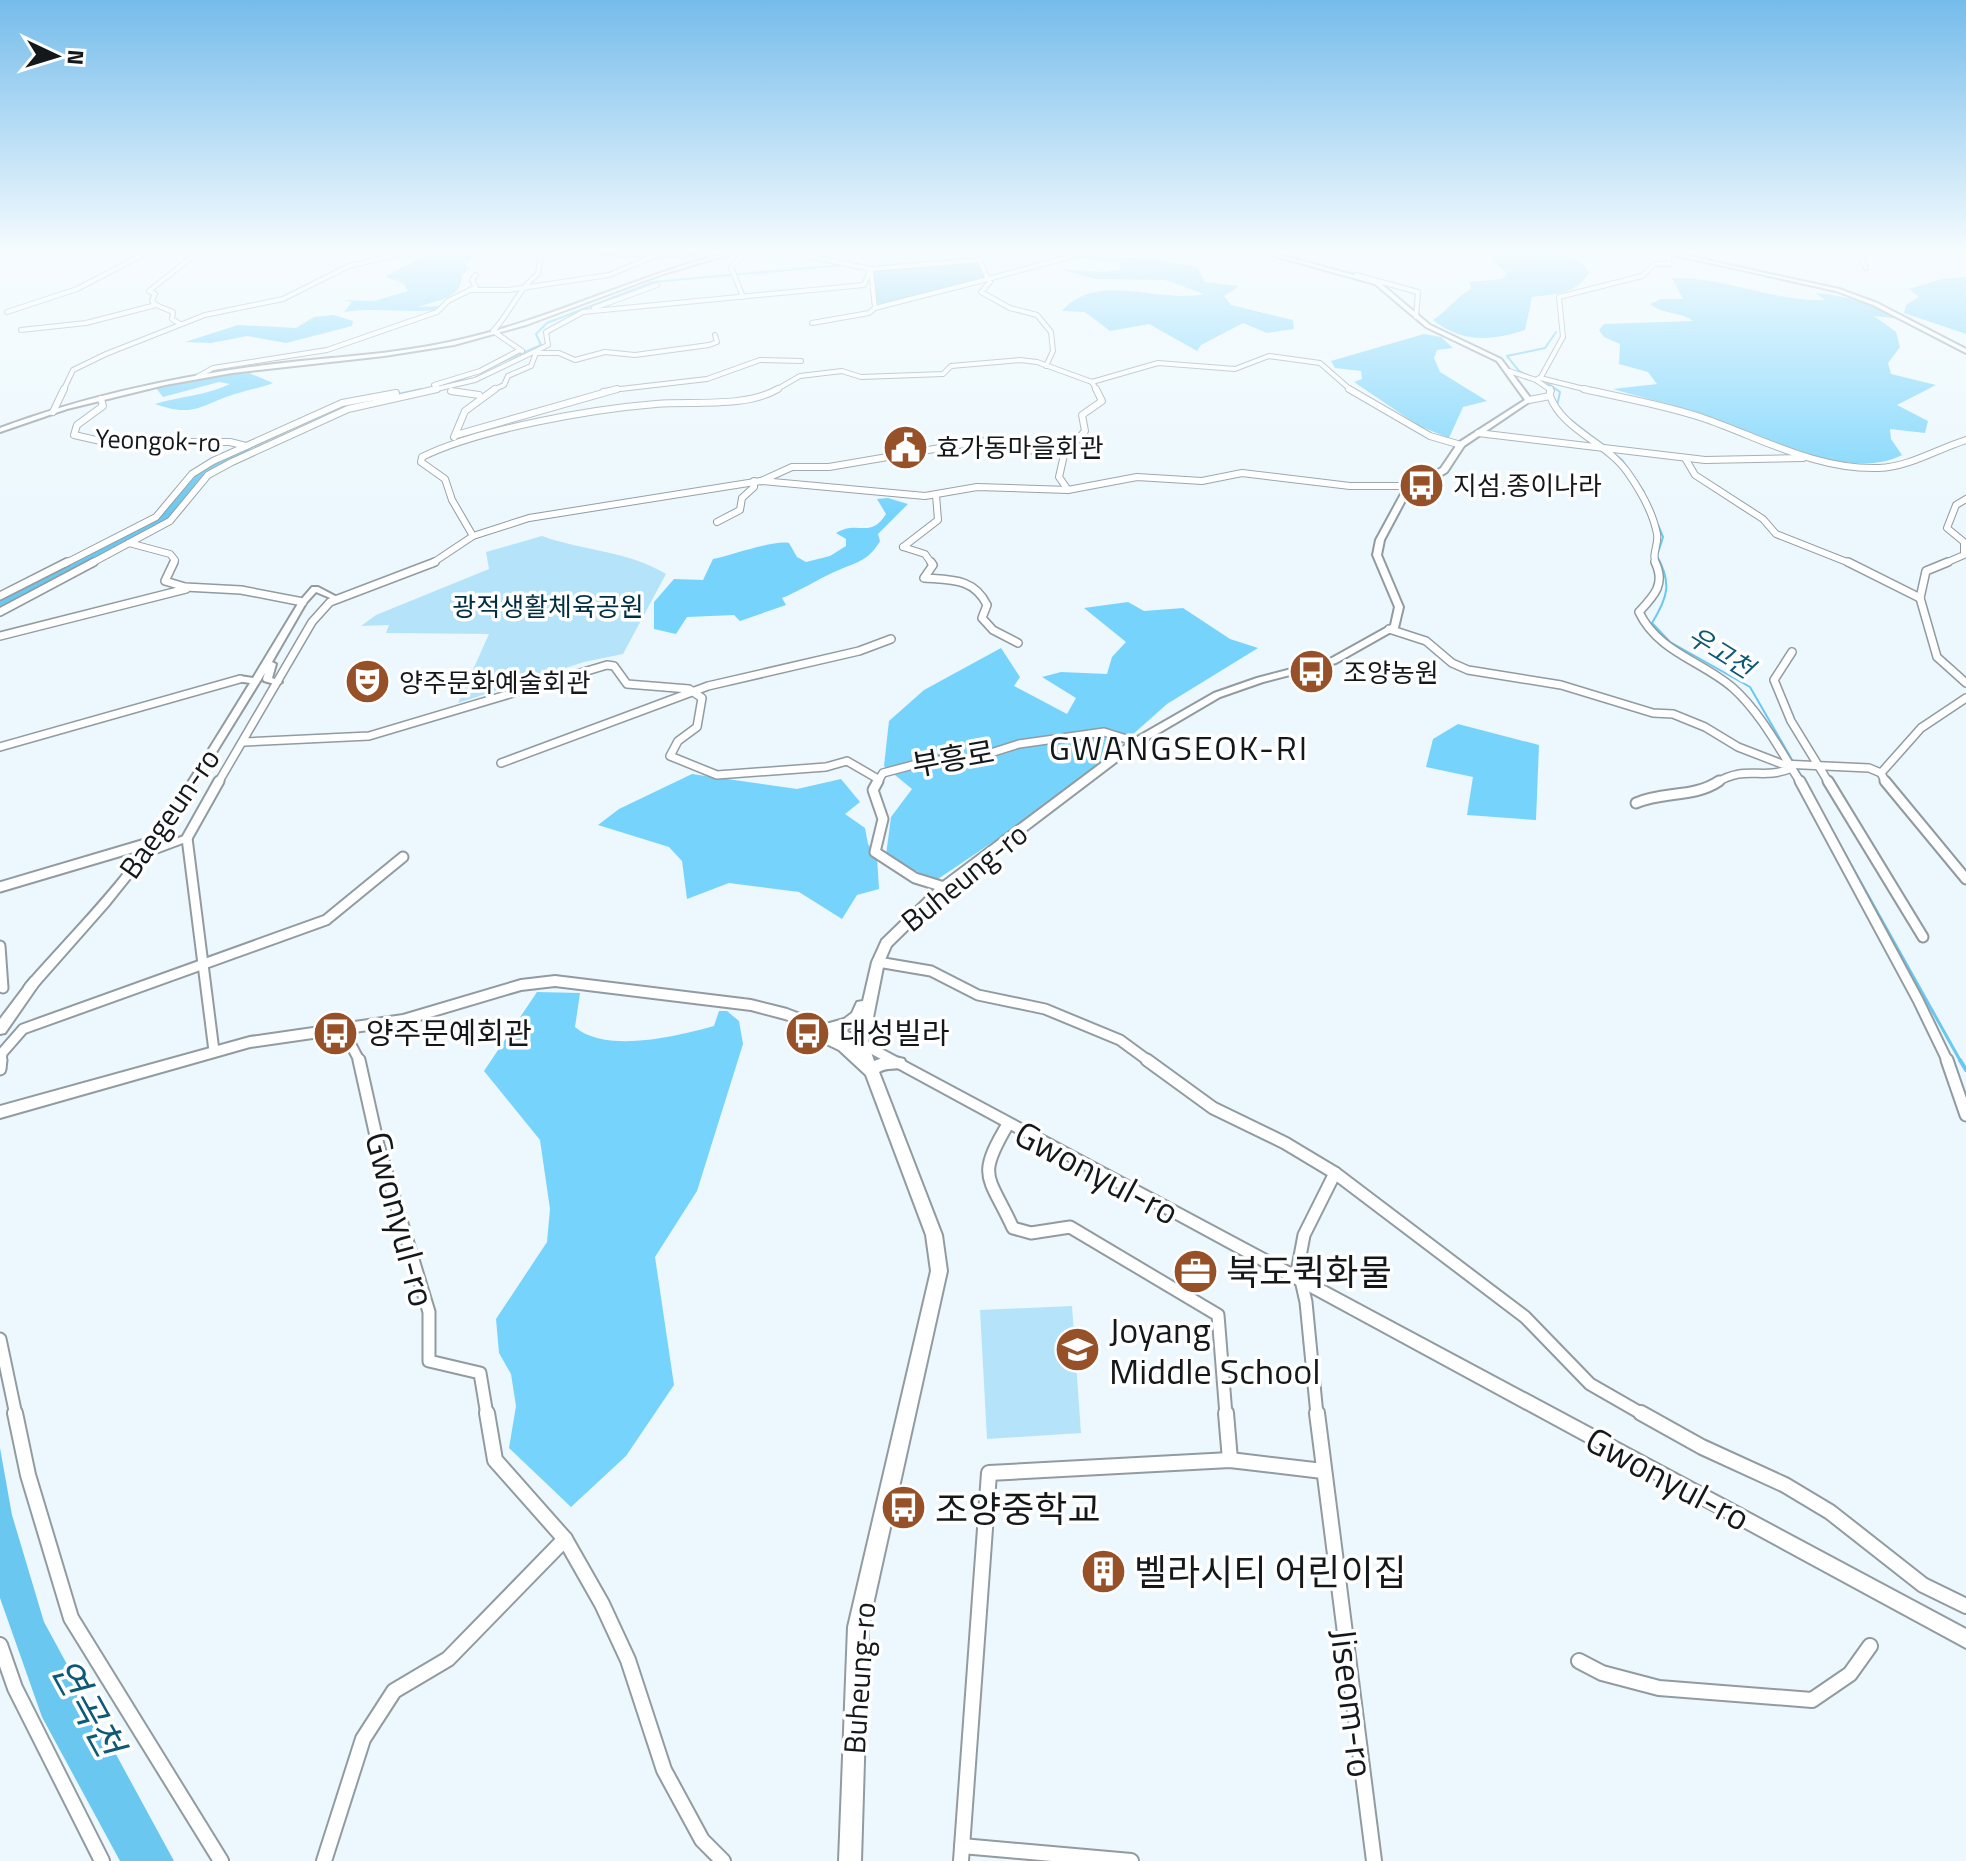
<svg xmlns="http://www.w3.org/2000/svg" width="1966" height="1861" font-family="'Titillium Web','Noto Sans KR',sans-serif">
	<rect width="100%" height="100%" fill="#ecf8fd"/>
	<g fill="#b5e4fa">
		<path d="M542,536C583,551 629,551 666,574L623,654L584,662L458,703L489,634L386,633L389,625L361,626L376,615L489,569L486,552Z"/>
		<polygon points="1072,1306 1081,1433 987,1439 980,1310"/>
	</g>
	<g fill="#76d3fc">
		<path d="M428,253H487L472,258L466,265L469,269L462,275C462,299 437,300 418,307L441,306L438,310C406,313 375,307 344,312L352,302L341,300L374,301L408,291L403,283L385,277Z"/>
		<path d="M1486,253C1515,253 1575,241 1589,273C1575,295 1555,294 1532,297L1525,330C1491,341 1462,343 1433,320C1448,310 1455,298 1471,289L1470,282L1502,279L1507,273Z"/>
		<path d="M1097,257L1148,258L1197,267L1205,282L1239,286L1224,296L1231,305L1293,320L1294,329L1267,333L1243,323L1201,345L1197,351L1149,324L1110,331L1085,312L1062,311C1097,270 1160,304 1204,294L1165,280L1095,279L1060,269L1105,272L1121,269L1119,262L1088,261Z"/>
		<polygon points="1966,277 1966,334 1904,313 1906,305 1919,297 1909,289 1942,279"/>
		<path d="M1672,278C1724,276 1773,302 1825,300L1816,293C1848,296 1873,304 1902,319L1874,316L1896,332L1900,347L1888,363L1891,374L1936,385L1897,405L1928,421L1925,433L1890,429L1891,439L1902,455C1847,484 1745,430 1690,411C1665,402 1638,397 1613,389L1657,384L1648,372L1619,364L1620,344L1604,337L1599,330L1604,324L1693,321C1680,311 1663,315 1650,304L1661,299H1683Z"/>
		<polygon points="334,315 353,321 352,326 286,343 247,336 211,343 185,342 238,325 296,328 314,317"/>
		<polygon points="1424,334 1441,337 1453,348 1437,350 1434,358 1440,372 1487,401 1463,407 1449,438 1419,426 1354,382 1362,379 1361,371 1335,368 1331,361"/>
		<path d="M249,373L273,383C260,388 247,390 235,394C200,405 194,418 155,404C181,396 205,396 230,384L219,382L163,397L156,388L218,375Z"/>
		<path d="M888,498L908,504L878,534L880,541C868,562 854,563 834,572C816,580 800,591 782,598L786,605L740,621L734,615L687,617L676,634L654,629V602L674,579L703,580L713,559C732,555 773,540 789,543L797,557L806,562L830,556L846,546V539L836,533C858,519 870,540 886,514L877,499Z"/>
		<polygon points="1128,602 1144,611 1183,608 1230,639 1258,648 1167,704 1104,760 1030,817 935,881 886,855 891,817 912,789 884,766 889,721 924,690 1001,648 1020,677 1014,686 1067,714 1076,698 1042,677 1061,672 1107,674 1112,657 1126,642 1084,608"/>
		<polygon points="1458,724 1539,745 1536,820 1467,815 1473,777 1426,767 1433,739"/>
		<polygon points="692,774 797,789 841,779 860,802 845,814 865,828 868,844 877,857 879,889 857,895 842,919 799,892 729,883 687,899 682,861 669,847 598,825 619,809"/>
		<path d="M537,992L580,993L575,1027C606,1054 677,1036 714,1026L719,1011H727L739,1021L743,1044L697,1191L655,1257L674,1385L626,1456L571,1507L509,1448L516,1406L511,1374L499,1353L496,1319L547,1242L550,1209L540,1140L484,1071Z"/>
	</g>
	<g fill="#6ac8f0">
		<polygon points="956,260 977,262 986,278 904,301 874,304 874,270"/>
		<polygon points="243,449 254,450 206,474 165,522 0,607 0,599 157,519 197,473"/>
		<polygon points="0,1448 12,1515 44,1622 174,1861 120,1861 42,1717 0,1598"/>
	</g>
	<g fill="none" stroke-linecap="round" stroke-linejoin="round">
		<g stroke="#6ac8f0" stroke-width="2">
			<polyline points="200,255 209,253"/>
			<polyline points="1531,377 1519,371 1507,356 1545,348 1556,332"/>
			<polyline points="1546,382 1560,392 1557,406"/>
			<polyline points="453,383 541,345 536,334 547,323 653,282 844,265"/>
			<polyline points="398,394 422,389"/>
			<polyline points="1571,420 1622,460 1644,492"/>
			<polyline points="246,450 282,433"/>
			<path d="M1658,525L1663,537L1657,556C1672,583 1668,597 1652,623L1670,642L1750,687L1803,779"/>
		</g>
		<polyline stroke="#6ac8f0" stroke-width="3" points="1824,817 1961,1062"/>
		<polyline stroke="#6ac8f0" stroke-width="4" points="1960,1060 1966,1070"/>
		<defs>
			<g id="minor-far5">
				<polyline points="794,253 871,269 875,308"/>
				<polyline points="1863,261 1866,268"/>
				<polyline points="1356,275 1418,292 1416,317"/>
				<polyline points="988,279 1080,254 1144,257 1153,253"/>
				<polyline points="990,282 981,292 1010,308 1037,315 1051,332 1053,351 1046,366"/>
				<polyline points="470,290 476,287 472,280 476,275"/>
				<polyline points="743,297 731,267 745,253"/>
				<polyline points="156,305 152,301 155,294 149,291 197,253"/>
				<polyline points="594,308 657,285"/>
				<polyline points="7,312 77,289 146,253"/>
				<polyline points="812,323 869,313 875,308 988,279 976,253"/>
				<polyline points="21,330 86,323 156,305 173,312 172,319 180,324"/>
				<path d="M522,351L493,331C510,313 519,288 538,274L541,253"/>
				<polyline points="537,353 559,353 575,360 605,352 635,355 709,345 717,342 715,335"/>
				<polyline points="1509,371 1536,380 1541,377 1563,337 1559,297 1642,276 1654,264 1670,264 1667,253"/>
				<polyline points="197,377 213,368 327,350 437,312 448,301 470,290 508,290 609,275 654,256"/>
				<polyline points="1540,378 1592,391"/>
				<polyline points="1536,380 1552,391"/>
				<polyline points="1092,382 1097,391"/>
				<polyline points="434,385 480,371 520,350"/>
				<polyline points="63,391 73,370 106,354 205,315 283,299 349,266 405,253"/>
				<polyline points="428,391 475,380 548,345 546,332 583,312 864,285 871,269 980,260"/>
				<polyline points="491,391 504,385 508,376 531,366 536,353"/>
				<polyline points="603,391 707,379 760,360 801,361"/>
				<polyline points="774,391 800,376 842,371 861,377 943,374 951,366 1020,360 1037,362 1092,382 1158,363 1235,369 1269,356 1320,363 1352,391"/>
			</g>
			<g id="minor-far4">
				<polyline points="1349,389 1430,436 1461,445"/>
				<path d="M1584,389C1623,398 1665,405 1703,418C1761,438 1816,470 1879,468C1909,467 1937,449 1966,440"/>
				<polyline points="451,391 479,395"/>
				<path d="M1550,396C1563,431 1607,442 1628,473C1640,490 1653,513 1657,534C1659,545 1651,554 1656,564"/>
				<polyline points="101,399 103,406 77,425 74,435 105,442 230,442 246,446"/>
				<polyline points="1529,400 1550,396 1550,389"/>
				<polyline points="53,412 64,389"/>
				<polyline points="1478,433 1705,460 1803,458"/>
				<polyline points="456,435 617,389"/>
				<polyline points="454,437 465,411 495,389"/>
				<polyline points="1685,458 1695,475 1763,519 1776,534 1852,564"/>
				<polyline points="761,481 792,467 829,467 981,441 1035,451 1067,451"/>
				<polyline points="1068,490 1059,477 1064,455 1085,431 1082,415 1102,401 1096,389"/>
				<polyline points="717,522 740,510 742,498 754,487 754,481"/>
				<path d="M473,536L452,500L445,479L421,462L422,457C478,429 593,409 656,404C693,401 745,408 778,389"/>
				<polyline points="129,543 170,554 175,560 173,564"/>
				<polyline points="903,547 925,554 932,564"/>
				<polyline points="903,547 938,520 936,495"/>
				<polyline points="64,564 156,517 192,474 213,461 342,403 396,393"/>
				<polyline points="90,564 170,521 208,475 232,462 348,409 437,389"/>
				<polyline points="431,564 473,536 529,518 761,481 925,496 977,487 1068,490 1137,477 1202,481 1242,473 1350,486 1416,486"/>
				<polyline points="1943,564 1964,555 1964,542 1947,528 1956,505 1966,499"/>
			</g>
			<g id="minor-far3">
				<polyline points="174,562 165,581 185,587 241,590 303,602"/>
				<path d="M931,562L933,565L924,578C951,580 974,578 987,605L982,618L993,630L1018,643"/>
				<path d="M1655,562C1666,584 1654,596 1639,612C1658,652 1702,661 1733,688C1761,713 1781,752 1801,783"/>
				<polyline points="1848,562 1920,598"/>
				<polyline points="1948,562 1926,571 1920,598 1937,657 1966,683"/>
				<polyline points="0,596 67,562"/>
				<polyline points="0,612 94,562"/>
				<polyline points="1389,629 1426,641 1452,663 1468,670 1561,685 1653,713 1673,714 1705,727 1738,747 1782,764 1869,768 1881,773"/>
				<polyline points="0,636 186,589"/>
				<polyline points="1792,652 1774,680 1791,721 1829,783"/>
				<polyline points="244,742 369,736 607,665 614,666 627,684 689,689 702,698 697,727 678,741 670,756 717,775 826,767 847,761 878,779"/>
				<polyline points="0,747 240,679"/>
				<polyline points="501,763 708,686 859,651 891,639"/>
				<polyline points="218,783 312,622 330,602 435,562"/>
				<polyline points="877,783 883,773 928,761 978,757 1019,744 1104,732 1136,742"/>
				<path d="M1716,783C1747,764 1761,781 1792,768"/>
				<polyline points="1886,783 1881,773 1921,728 1966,698"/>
			</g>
			<g id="minor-far2">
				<polyline points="878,781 873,790 883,819 875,852 915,878 944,887"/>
				<polyline points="1800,781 1918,1000 1948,1062"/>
				<polyline points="1828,781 1923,937"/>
				<polyline points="1885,781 1966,879"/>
				<path d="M1636,803C1663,791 1694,798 1719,781"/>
				<polyline points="0,887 152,842"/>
				<polyline points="0,946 3,988"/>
				<polyline points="878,962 931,971 978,995 1045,1009 1120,1040 1150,1062"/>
				<polyline points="349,1027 350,1043 360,1062"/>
				<polyline points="214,1051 187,838 219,781"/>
				<polyline points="1,1062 2,1053 23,1029 326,920 403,857"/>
			</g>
			<g id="minor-far1">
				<polyline points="359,1060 378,1145 429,1312 429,1361 480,1373 487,1415"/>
				<polyline points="1147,1060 1213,1108 1285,1143 1335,1173 1525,1317 1590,1384 1644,1415"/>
				<polyline points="1947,1060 1966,1115"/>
				<polyline points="0,1069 1,1060"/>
				<path d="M1008,1124C976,1178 988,1174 1013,1228L1031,1233L1070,1227L1218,1315L1226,1415"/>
				<polyline points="0,1339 16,1415"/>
				<polyline points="1317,1415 1306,1302 1298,1267 1304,1235 1335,1173"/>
			</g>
			<g id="minor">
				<polyline points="15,1413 28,1475 71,1618 221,1861"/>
				<polyline points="487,1413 495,1460 565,1539 602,1604 628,1660 664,1770 702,1840 723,1861"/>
				<polyline points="1226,1413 1230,1460"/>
				<polyline points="1317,1413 1374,1861"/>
				<polyline points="1641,1413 1702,1447 1785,1485 1830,1512 1923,1585 1966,1606"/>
				<polyline points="0,1645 15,1688 102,1861"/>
				<polyline points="1579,1661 1602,1673 1659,1688 1812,1700 1850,1674 1870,1646"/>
				<polyline points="962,1846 1131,1861"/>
				<polyline points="324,1861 363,1739 394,1691 448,1659 565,1539"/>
				<polyline points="961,1861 989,1473 1230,1460 1323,1471"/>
			</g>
			<g id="tertiary">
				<polygon points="585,253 654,255 701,253 654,257"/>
				<path d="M726,253H734L663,274L526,325L454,345L384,356L232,373L165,385L67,409L0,432V428C86,396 175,377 266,365C329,357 392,355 454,341C547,321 633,277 726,253Z"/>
				<polygon points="1665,253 1674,253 1839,289 1877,303 1966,349 1966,353 1873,305 1836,291"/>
				<path d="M312,587H318L339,598L335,600L316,592L306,603L272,662L276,664L272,678L282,682L278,685L264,681L263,679L265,673L212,759L155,846L187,835L192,838L191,840L148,856L108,906L34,990H26L24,987L26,984C60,945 96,909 128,868C173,810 211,746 250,683L237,681L236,679L240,676L253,678L299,602Z"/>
				<polygon points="861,1038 1966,1629 1966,1648 857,1046 855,1043 857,1040"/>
			</g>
			<g id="secondary">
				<path d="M1264,253H1273L1379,282L1430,325L1501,359L1532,400L1464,446L1447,472L1408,495L1384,540L1381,555L1403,607L1398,628L1336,663L1263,682L1220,697L1140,744L948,890L891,946L884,962L868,1043L874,1061C883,1057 894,1056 904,1059L906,1063L904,1067C895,1070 887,1067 879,1072L942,1235L947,1271L868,1627L861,1861H839L848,1627L931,1271L926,1235L866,1075L839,1050L814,1038L812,1034L814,1030L785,1019L751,1010L555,986L521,990L403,1025L250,1047L0,1118V1106L250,1037L403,1015L521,980L555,976L751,1000L787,1009L826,1024L844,1019L852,1013L857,1002L863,1001L872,962L882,940L940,884L1132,740L1214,693L1257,678L1330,659L1391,625L1395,607L1373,555L1376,540L1401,494L1441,468L1458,443L1525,400L1497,361L1426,327L1375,284ZM859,1022L856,1035L844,1031Z"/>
				<polygon points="35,976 39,978 41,981 39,984 5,1033 0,1034 0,1019 31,978"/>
			</g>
		</defs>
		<use href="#minor-far5" stroke="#919ba0" stroke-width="6"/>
		<use href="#minor-far4" stroke="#919ba0" stroke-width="8"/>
		<use href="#minor-far3" stroke="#919ba0" stroke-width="10"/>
		<use href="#minor-far2" stroke="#919ba0" stroke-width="13"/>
		<use href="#minor-far1" stroke="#919ba0" stroke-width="15"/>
		<use href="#minor" stroke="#919ba0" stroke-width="18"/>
		<use href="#tertiary" stroke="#919ba0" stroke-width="4"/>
		<use href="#secondary" stroke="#919ba0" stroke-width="4"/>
		<use href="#minor-far5" stroke="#fff" stroke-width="4"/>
		<use href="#minor-far4" stroke="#fff" stroke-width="6"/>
		<use href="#minor-far3" stroke="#fff" stroke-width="7"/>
		<use href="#minor-far2" stroke="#fff" stroke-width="9"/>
		<use href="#minor-far1" stroke="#fff" stroke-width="11"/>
		<use href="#minor" stroke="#fff" stroke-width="14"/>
		<use href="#tertiary" fill="#fff" fill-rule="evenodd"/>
		<use href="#secondary" fill="#fff" fill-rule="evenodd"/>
	</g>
	<linearGradient id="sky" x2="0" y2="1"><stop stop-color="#75bceb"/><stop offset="0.49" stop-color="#f6fcfe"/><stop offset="1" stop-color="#f6fcfe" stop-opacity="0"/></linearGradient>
	<rect width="1966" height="514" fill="url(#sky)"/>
	<defs>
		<symbol id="civic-disc" viewBox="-11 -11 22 22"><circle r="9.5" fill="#975129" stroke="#fff"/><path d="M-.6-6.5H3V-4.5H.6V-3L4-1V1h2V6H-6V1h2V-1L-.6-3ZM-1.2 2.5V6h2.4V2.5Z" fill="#fff"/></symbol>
		<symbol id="bus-disc" viewBox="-11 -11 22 22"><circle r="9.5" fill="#975129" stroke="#fff"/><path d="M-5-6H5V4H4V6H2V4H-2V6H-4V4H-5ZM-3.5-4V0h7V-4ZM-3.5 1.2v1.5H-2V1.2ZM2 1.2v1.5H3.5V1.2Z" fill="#fff"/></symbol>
		<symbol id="theatre-disc" viewBox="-11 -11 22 22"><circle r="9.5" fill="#975129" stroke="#fff"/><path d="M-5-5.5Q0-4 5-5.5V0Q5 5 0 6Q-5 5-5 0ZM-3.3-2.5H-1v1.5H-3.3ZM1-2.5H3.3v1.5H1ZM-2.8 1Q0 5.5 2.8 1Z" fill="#fff"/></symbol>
		<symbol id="office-disc" viewBox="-11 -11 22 22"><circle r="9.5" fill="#975129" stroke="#fff"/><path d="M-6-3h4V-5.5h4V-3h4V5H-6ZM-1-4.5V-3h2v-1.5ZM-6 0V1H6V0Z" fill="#fff"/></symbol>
		<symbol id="school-disc" viewBox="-11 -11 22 22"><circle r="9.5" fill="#975129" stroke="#fff"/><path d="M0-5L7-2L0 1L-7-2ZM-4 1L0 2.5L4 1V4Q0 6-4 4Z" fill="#fff"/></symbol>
		<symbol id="building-disc" viewBox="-11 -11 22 22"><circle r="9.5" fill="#975129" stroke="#fff"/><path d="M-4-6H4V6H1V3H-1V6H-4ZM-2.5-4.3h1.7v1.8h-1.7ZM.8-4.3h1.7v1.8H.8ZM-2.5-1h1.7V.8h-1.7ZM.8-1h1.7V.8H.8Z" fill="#fff"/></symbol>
	</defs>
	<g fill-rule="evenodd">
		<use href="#civic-disc" x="880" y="422" width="51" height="51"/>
		<use href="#bus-disc" x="1396" y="460" width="51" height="51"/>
		<use href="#bus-disc" x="1286" y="646" width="51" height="51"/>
		<use href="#theatre-disc" x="342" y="656" width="51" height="51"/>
		<use href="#bus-disc" x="310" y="1008" width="51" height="51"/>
		<use href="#bus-disc" x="782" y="1008" width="51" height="51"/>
		<use href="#office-disc" x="1170" y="1246" width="51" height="51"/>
		<use href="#school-disc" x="1052" y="1324" width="51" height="51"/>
		<use href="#bus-disc" x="878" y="1482" width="51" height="51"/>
		<use href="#building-disc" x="1078" y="1546" width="51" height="51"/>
	</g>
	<g text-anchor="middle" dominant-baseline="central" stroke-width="7" stroke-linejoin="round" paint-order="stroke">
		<g font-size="26" fill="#14181a" stroke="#fff">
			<text transform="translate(158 440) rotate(2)">Yeongok-ro</text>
		</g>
		<g font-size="26" fill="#14181a" stroke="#fff" text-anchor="start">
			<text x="936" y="447">효가동마을회관</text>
			<text x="1453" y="485">지섬.종이나라</text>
			<text x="1343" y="672">조양농원</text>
			<text x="399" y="682">양주문화예술회관</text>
		</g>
		<g font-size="26" fill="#022f40" stroke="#fff">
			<text x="548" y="606">광적생활체육공원</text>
		</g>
		<g font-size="26" font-style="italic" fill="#0c5a75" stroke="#fff">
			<text transform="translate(1721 652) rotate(32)">우고천</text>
		</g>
		<g font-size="30" fill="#14181a" stroke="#fff">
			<text transform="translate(953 758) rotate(-10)">부흥로</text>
			<text transform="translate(169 813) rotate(-55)">Baegeun-ro</text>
			<text transform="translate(964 877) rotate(-39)">Buheung-ro</text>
			<text transform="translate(859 1678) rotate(-86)">Buheung-ro</text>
		</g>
		<g font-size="30" fill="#14181a" stroke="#fff" text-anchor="start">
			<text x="366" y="1033">양주문예회관</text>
			<text x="839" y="1033">대성빌라</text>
		</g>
		<g font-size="34" letter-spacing="2" fill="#14181a" stroke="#fff">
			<text x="1179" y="747">GWANGSEOK-RI</text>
		</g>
		<g font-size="36" fill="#14181a" stroke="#fff">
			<text transform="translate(1097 1172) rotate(28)">Gwonyul-ro</text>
			<text transform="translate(401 1219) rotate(75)">Gwonyul-ro</text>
			<text transform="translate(1668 1478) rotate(28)">Gwonyul-ro</text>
			<text transform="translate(1353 1703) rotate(83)">Jiseom-ro</text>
		</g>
		<g font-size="36" fill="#14181a" stroke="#fff" text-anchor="start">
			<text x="1226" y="1271">북도퀵화물</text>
			<text x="1109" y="1329">Joyang<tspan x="1109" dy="41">Middle School</tspan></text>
			<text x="935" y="1508">조양중학교</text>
			<text x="1134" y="1571">벨라시티 어린이집</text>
		</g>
		<g font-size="38" font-style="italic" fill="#0c5a75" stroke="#fff">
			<text transform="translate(88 1707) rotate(61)">연곡천</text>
		</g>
	</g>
	<g transform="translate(56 56) rotate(94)" stroke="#ffffff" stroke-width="6" paint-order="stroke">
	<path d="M0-6L14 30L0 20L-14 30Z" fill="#14181a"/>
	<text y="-12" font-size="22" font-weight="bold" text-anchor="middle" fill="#14181a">N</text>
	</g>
</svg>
